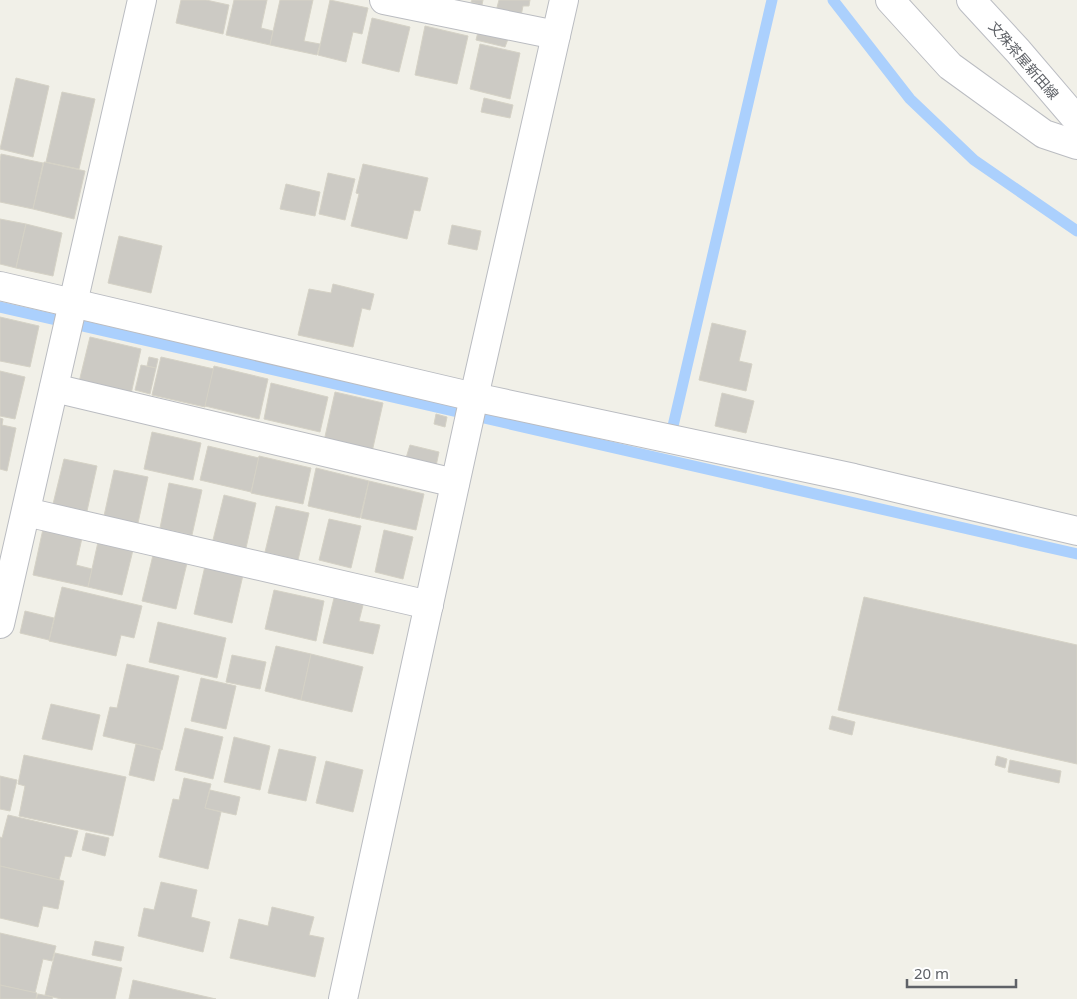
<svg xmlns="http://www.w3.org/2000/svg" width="1077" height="999" font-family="'Noto Sans','Noto Sans JP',sans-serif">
	<rect width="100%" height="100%" fill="#f1f0e8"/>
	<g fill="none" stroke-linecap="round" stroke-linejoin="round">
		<g stroke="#abd0fd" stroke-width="11">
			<polyline points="833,0 910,99 974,160 1077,231"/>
			<polyline points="0,307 1077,554"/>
			<polyline points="670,439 772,0"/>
		</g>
	</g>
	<g fill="#cccac4" stroke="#d5d2c6">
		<polygon points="181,0 206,0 229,5 223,34 176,23"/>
		<polygon points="234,0 267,0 261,28 273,31 270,45 226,35"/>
		<polygon points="280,0 313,0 304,41 320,44 317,55 270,45"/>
		<polygon points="330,0 368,8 362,34 353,32 346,62 318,55"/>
		<polygon points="472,0 483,0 482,5 471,2"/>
		<polygon points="499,0 530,0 529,6 523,6 521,16 496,11"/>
		<polygon points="372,18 410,27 399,72 362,63"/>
		<polygon points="425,26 468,36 457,84 415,75"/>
		<polygon points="478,32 508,39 505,47 476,40"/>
		<polygon points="480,44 520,53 510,99 470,89"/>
		<polygon points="16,78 49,86 33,157 0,149"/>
		<polygon points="62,92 95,99 79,169 46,162"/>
		<polygon points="484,98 513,105 510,118 481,112"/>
		<polygon points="1,154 43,163 33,209 0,202 0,161"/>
		<polygon points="44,162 85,171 74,219 33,209"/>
		<polygon points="363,164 428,178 420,211 414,210 407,239 351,226 359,194 356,193"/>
		<polygon points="328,173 355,179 345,220 319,214"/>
		<polygon points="286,184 320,192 315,216 280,209"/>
		<polygon points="0,219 26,224 16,268 0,264"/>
		<polygon points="26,224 62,233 53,276 16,268"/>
		<polygon points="452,225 481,231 477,250 448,244"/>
		<polygon points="119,236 162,246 151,293 108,283"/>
		<polygon points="333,284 374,294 370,310 362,308 353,347 298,335 309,289 331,293"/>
		<polygon points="0,317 39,326 30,367 0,361"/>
		<polygon points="712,323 746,331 739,361 752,364 746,391 699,380"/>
		<polygon points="90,337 141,349 131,394 79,382"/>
		<polygon points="149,357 158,359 156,368 147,366"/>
		<polygon points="161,357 214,369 205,407 152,395"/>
		<polygon points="141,365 156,368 150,394 135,390"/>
		<polygon points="214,366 268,379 259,419 205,406"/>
		<polygon points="0,371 25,377 15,419 0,416"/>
		<polygon points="271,383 328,397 320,432 264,419"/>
		<polygon points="335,392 383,403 372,452 324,441"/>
		<polygon points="722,393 754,401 746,433 715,426"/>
		<polygon points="436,414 447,417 445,427 434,424"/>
		<polygon points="0,418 3,419 2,425 16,428 7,471 0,469"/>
		<polygon points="152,432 201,443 193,480 144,469"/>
		<polygon points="410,445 439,452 436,466 406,458"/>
		<polygon points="208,446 259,458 251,492 200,480"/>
		<polygon points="259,456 311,468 303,504 251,493"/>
		<polygon points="64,459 97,466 87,511 53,504"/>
		<polygon points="316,468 369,481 360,518 308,506"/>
		<polygon points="114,470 148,477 138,523 104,516"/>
		<polygon points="369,481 424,494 416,530 361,518"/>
		<polygon points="169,483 202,490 192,535 160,528"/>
		<polygon points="224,495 256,503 246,548 213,540"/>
		<polygon points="276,506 309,513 298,560 265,552"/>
		<polygon points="329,519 361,526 351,568 319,560"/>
		<polygon points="43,529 82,538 76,565 92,569 88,587 33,575"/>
		<polygon points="384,530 413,537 403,579 375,572"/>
		<polygon points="98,542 133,550 122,595 88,587"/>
		<polygon points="153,555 187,563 176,609 142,601"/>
		<polygon points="205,566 243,575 232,623 194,614"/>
		<polygon points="62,587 142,606 134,638 121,635 116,656 49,641"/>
		<polygon points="274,590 324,601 316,641 265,629"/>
		<polygon points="864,597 1077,645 1077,764 838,710"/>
		<polygon points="334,598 363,605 359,621 380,625 373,654 323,643"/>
		<polygon points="25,611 54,618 49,640 20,633"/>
		<polygon points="158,622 226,638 217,678 149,662"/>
		<polygon points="276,646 311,654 301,700 265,691"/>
		<polygon points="311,654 363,667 352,712 301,700"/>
		<polygon points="232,655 266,662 260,689 226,682"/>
		<polygon points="127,664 179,676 162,750 103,736 110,707 117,708"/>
		<polygon points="201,678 236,686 226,729 191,721"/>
		<polygon points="51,704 100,715 92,750 42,739"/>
		<polygon points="832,716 855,722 852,735 829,729"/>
		<polygon points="185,728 223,737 213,779 175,770"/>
		<polygon points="234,737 270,746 260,790 224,782"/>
		<polygon points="136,744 161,750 154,781 129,775"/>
		<polygon points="279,749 316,757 306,801 268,793"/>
		<polygon points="24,755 126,777 113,836 19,816 25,786 18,784"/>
		<polygon points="997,756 1007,759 1005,768 995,765"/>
		<polygon points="1010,760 1061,771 1059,783 1008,772"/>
		<polygon points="326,761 363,770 353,812 316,803"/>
		<polygon points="0,776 17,780 10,811 0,809"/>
		<polygon points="184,778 211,784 205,808 221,812 208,869 159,857 173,799 179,800"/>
		<polygon points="210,790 240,797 236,815 205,808"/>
		<polygon points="8,815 78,831 71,857 65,856 59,880 0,866 0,837 2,838"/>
		<polygon points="86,833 109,838 105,856 82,850"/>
		<polygon points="0,866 64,881 58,909 43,906 38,927 0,918"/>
		<polygon points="161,882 197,890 191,917 210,922 203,952 138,936 144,908 154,910"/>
		<polygon points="272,907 314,917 309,935 324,938 315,977 230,958 239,919 268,926"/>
		<polygon points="0,933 56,946 52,961 43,959 35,993 0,985"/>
		<polygon points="95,941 124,947 121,961 92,955"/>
		<polygon points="55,953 122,968 115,999 61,999 45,995"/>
		<polygon points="133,980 216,999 129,999"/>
		<polygon points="0,985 37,993 36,999 0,999"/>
		<polygon points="38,994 53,997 52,999 36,999"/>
	</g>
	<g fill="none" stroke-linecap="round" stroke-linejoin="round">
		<defs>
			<g id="street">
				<polyline points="384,0 556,35"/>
				<polyline points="890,0 950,66 1044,134 1077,145"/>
				<polyline points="0,286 474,397 854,478 1077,531"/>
				<polyline points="54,388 455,483"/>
				<polyline points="26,512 429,605"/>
				<polyline points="0,624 142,0"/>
				<polyline points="343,999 474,397 564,0"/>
			</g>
			<polyline id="secondary" points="971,0 1018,51 1077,120"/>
		</defs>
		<use href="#street" stroke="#babcc1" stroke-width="30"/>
		<use href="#secondary" stroke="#bbbdc3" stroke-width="30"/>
		<use href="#street" stroke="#fff" stroke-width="28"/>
		<use href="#secondary" stroke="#fff" stroke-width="28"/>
	</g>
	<g text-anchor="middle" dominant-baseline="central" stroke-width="5" stroke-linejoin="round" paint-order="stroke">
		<g font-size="14" fill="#5f6267" stroke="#fff">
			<text transform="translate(1024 60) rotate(49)">文殊茶屋新田線</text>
		</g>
	</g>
	<path d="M907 979v8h109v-8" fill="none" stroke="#5f6267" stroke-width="2.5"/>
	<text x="914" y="979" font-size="15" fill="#5f6267" stroke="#ffffff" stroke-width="4" paint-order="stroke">20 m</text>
</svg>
